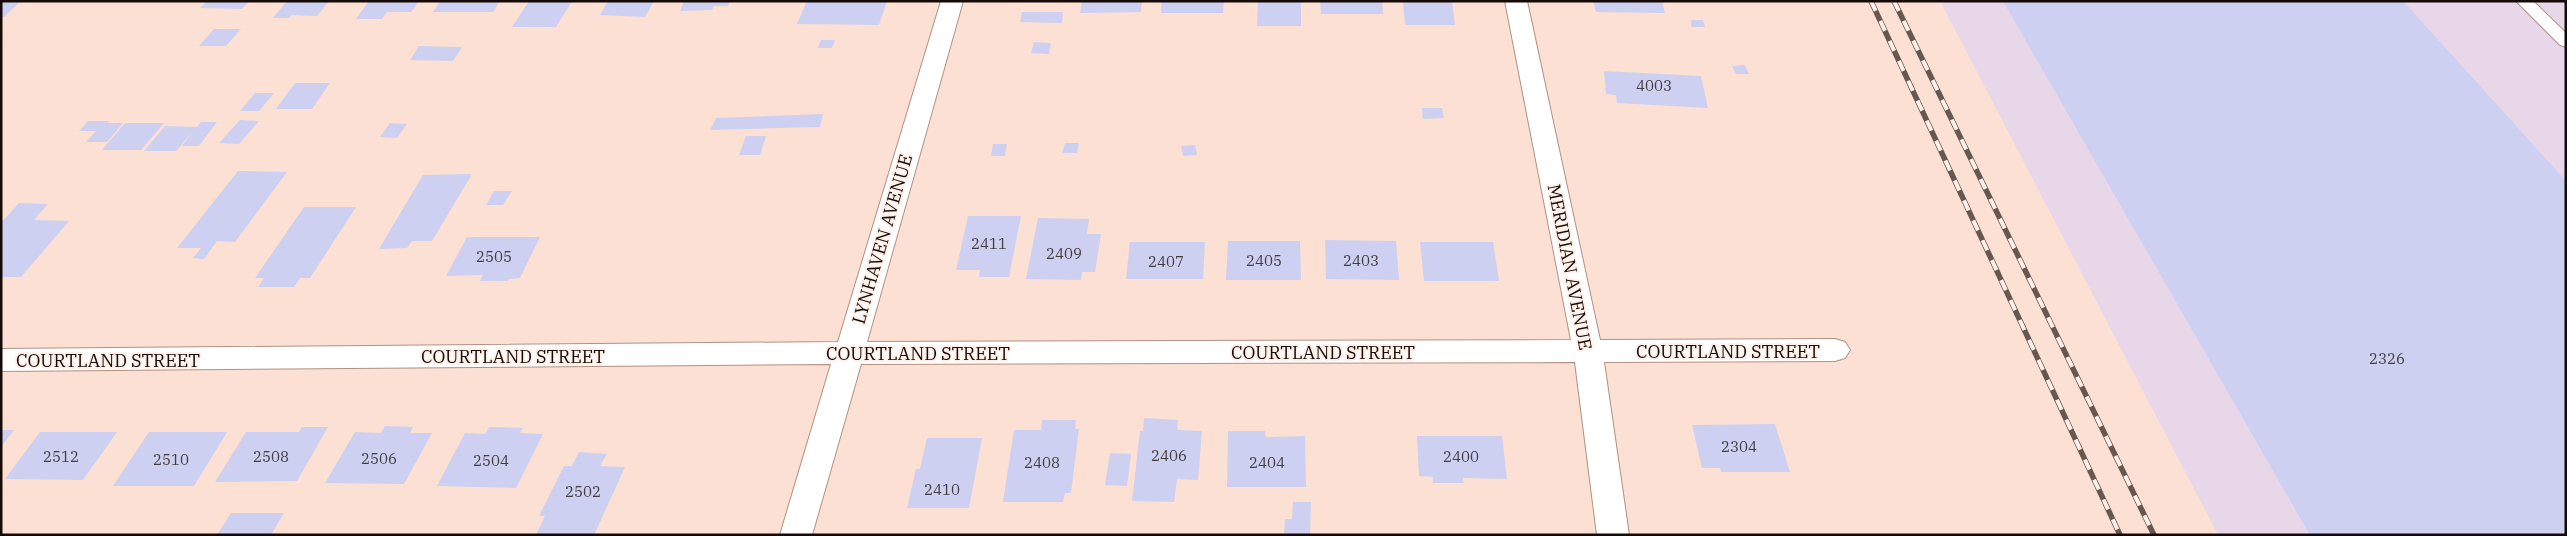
<svg xmlns="http://www.w3.org/2000/svg" width="2567" height="536" font-family="'IBM Plex Serif',serif">
	<rect width="100%" height="100%" fill="#fce0d3"/>
	<polygon fill="#e7d7e9" points="1940,1 2566,1 2566,535 2218,535"/>
	<g fill="#cdd0f0">
		<polygon points="1,1 21,1 4,17 1,17"/>
		<polygon points="207,1 249,1 242,9 200,8"/>
		<polygon points="287,1 329,1 317,16 292,15 289,18 273,18"/>
		<polygon points="369,1 419,1 411,12 387,12 382,19 356,19"/>
		<polygon points="440,1 500,1 493,12 433,12"/>
		<polygon points="529,1 572,1 556,27 512,27"/>
		<polygon points="608,1 654,1 645,17 600,15"/>
		<polygon points="684,1 730,1 728,6 714,6 712,10 680,11"/>
		<polygon points="807,1 887,1 879,25 797,24"/>
		<polygon points="1082,1 1142,1 1141,12 1080,13"/>
		<polygon points="1162,1 1224,1 1223,13 1161,13"/>
		<polygon points="1258,1 1301,1 1301,26 1257,26"/>
		<polygon points="1320,1 1382,1 1383,14 1321,14"/>
		<polygon points="1403,1 1452,1 1455,25 1405,25"/>
		<polygon points="1593,1 1662,1 1665,13 1596,12"/>
		<polygon points="2003,1 2403,1 2566,181 2566,535 2310,535"/>
		<polygon points="1022,12 1063,12 1062,23 1020,22"/>
		<polygon points="1691,20 1703,20 1705,27 1691,27"/>
		<polygon points="214,29 241,29 226,46 199,46"/>
		<polygon points="821,40 835,40 832,48 818,48"/>
		<polygon points="1034,42 1051,43 1049,54 1031,53"/>
		<polygon points="419,46 462,47 453,61 410,60"/>
		<polygon points="1745,65 1749,74 1736,74 1732,66"/>
		<polygon points="1604,71 1701,76 1708,108 1617,103 1616,95 1606,94"/>
		<polygon points="295,83 330,83 312,109 276,109"/>
		<polygon points="255,93 274,93 259,111 240,111"/>
		<polygon points="1422,108 1442,108 1444,118 1423,119"/>
		<polygon points="823,114 820,127 710,130 716,118"/>
		<polygon points="240,120 259,121 239,144 219,143"/>
		<polygon points="88,121 110,121 107,123 123,123 107,142 86,142 96,131 79,131"/>
		<polygon points="201,122 217,122 199,146 182,146 193,131 176,151 144,151 165,126 197,127"/>
		<polygon points="125,123 164,123 141,150 102,150"/>
		<polygon points="390,123 407,124 397,138 380,137"/>
		<polygon points="746,136 766,136 760,155 739,155"/>
		<polygon points="1065,143 1079,143 1077,153 1062,153"/>
		<polygon points="993,144 1007,144 1005,156 991,156"/>
		<polygon points="1195,145 1197,155 1183,156 1181,146"/>
		<polygon points="238,171 287,172 235,242 217,241 204,259 193,258 201,248 177,248"/>
		<polygon points="472,174 432,241 412,241 407,248 379,249 423,175"/>
		<polygon points="494,191 512,191 503,205 486,205"/>
		<polygon points="19,203 48,204 34,220 69,221 21,277 1,277 1,223"/>
		<polygon points="304,207 356,207 310,278 300,278 294,287 258,287 264,278 255,278"/>
		<polygon points="968,216 1021,216 1009,277 979,277 980,270 956,270"/>
		<polygon points="1038,218 1089,219 1087,234 1101,234 1095,272 1082,272 1081,280 1026,279"/>
		<polygon points="467,237 540,237 520,278 509,279 508,281 480,281 483,275 446,276"/>
		<polygon points="1325,240 1396,241 1399,280 1326,279"/>
		<polygon points="1228,241 1300,241 1301,280 1226,280"/>
		<polygon points="1130,242 1205,242 1203,279 1126,279"/>
		<polygon points="1420,242 1493,242 1499,281 1424,281"/>
		<polygon points="1144,418 1178,420 1177,430 1202,431 1198,480 1177,479 1174,502 1132,501 1140,431 1143,431"/>
		<polygon points="1042,420 1076,420 1075,429 1079,429 1071,493 1065,493 1063,502 1003,502 1014,430 1041,430"/>
		<polygon points="1775,424 1790,472 1721,472 1720,468 1702,468 1692,425"/>
		<polygon points="385,426 413,427 410,433 432,433 404,484 325,483 355,432 381,433"/>
		<polygon points="302,427 328,427 297,481 215,482 246,432 299,432"/>
		<polygon points="489,427 523,428 520,433 543,434 516,488 437,486 465,433 485,434"/>
		<polygon points="1,430 14,430 1,447"/>
		<polygon points="1228,431 1265,431 1266,437 1305,436 1306,487 1227,487"/>
		<polygon points="40,432 117,432 83,480 5,479"/>
		<polygon points="149,432 227,432 194,486 113,486"/>
		<polygon points="1417,436 1502,436 1507,479 1463,478 1464,483 1433,483 1433,477 1419,476"/>
		<polygon points="927,438 982,438 969,508 907,508 916,469 920,469"/>
		<polygon points="579,452 607,454 600,466 625,467 594,535 536,535 545,516 539,516 564,466 572,466"/>
		<polygon points="1110,453 1131,454 1127,486 1105,485"/>
		<polygon points="1293,502 1311,502 1310,535 1284,535 1285,519 1292,519"/>
		<polygon points="231,513 284,513 271,535 217,535"/>
	</g>
	<g fill="none" stroke-linecap="round" stroke-linejoin="round">
		<defs>
			<polygon id="service" points="2516,1 2533,1 2566,33 2566,47 2560,45"/>
			<polygon id="minor" points="941,1 963,1 867,342 1571,340 1505,1 1527,1 1600,340 1835,339 1845,342 1850,350 1845,358 1835,361 1604,362 1629,535 1597,535 1575,362 861,364 812,535 780,535 831,364 1,371 1,349 838,342"/>
		</defs>
		<use href="#service" stroke="#b19182" stroke-width="2"/>
		<use href="#minor" stroke="#b19182" stroke-width="2"/>
		<use href="#service" fill="#fff" fill-rule="evenodd"/>
		<use href="#minor" fill="#fff" fill-rule="evenodd"/>
		<defs>
			<g id="rail">
				<polyline points="1871,1 2120,535"/>
				<polyline points="1894,1 2154,535"/>
			</g>
		</defs>
		<use href="#rail" stroke="#68574f" stroke-width="5.5"/>
		<use href="#rail" stroke="#fff1ea" stroke-width="4" stroke-dasharray="11" stroke-linecap="butt"/>
	</g>
	<g text-anchor="middle" dominant-baseline="central" stroke-width="4" stroke-linejoin="round" paint-order="stroke">
		<g font-size="15" fill="#433c40">
			<text x="1654" y="85">4003</text>
			<text x="989" y="243">2411</text>
			<text x="1064" y="253">2409</text>
			<text x="494" y="256">2505</text>
			<text x="1264" y="260">2405</text>
			<text x="1361" y="260">2403</text>
			<text x="1166" y="261">2407</text>
			<text x="2387" y="358">2326</text>
			<text x="1739" y="446">2304</text>
			<text x="1169" y="455">2406</text>
			<text x="61" y="456">2512</text>
			<text x="271" y="456">2508</text>
			<text x="1461" y="456">2400</text>
			<text x="379" y="458">2506</text>
			<text x="171" y="459">2510</text>
			<text x="491" y="460">2504</text>
			<text x="1042" y="462">2408</text>
			<text x="1267" y="462">2404</text>
			<text x="942" y="489">2410</text>
			<text x="583" y="491">2502</text>
		</g>
		<g font-size="18" fill="#150a05" stroke="#fff1ea">
			<text transform="translate(882 239) rotate(-74)">LYNHAVEN AVENUE</text>
			<text transform="translate(1570 267) rotate(79)">MERIDIAN AVENUE</text>
			<text x="1728" y="351">COURTLAND STREET</text>
			<text x="1323" y="352">COURTLAND STREET</text>
			<text x="918" y="353">COURTLAND STREET</text>
			<text x="513" y="356">COURTLAND STREET</text>
			<text x="108" y="360">COURTLAND STREET</text>
		</g>
	</g>
	<rect width="2567" height="536" fill="none" stroke="#150a05" stroke-width="5"/>
</svg>
